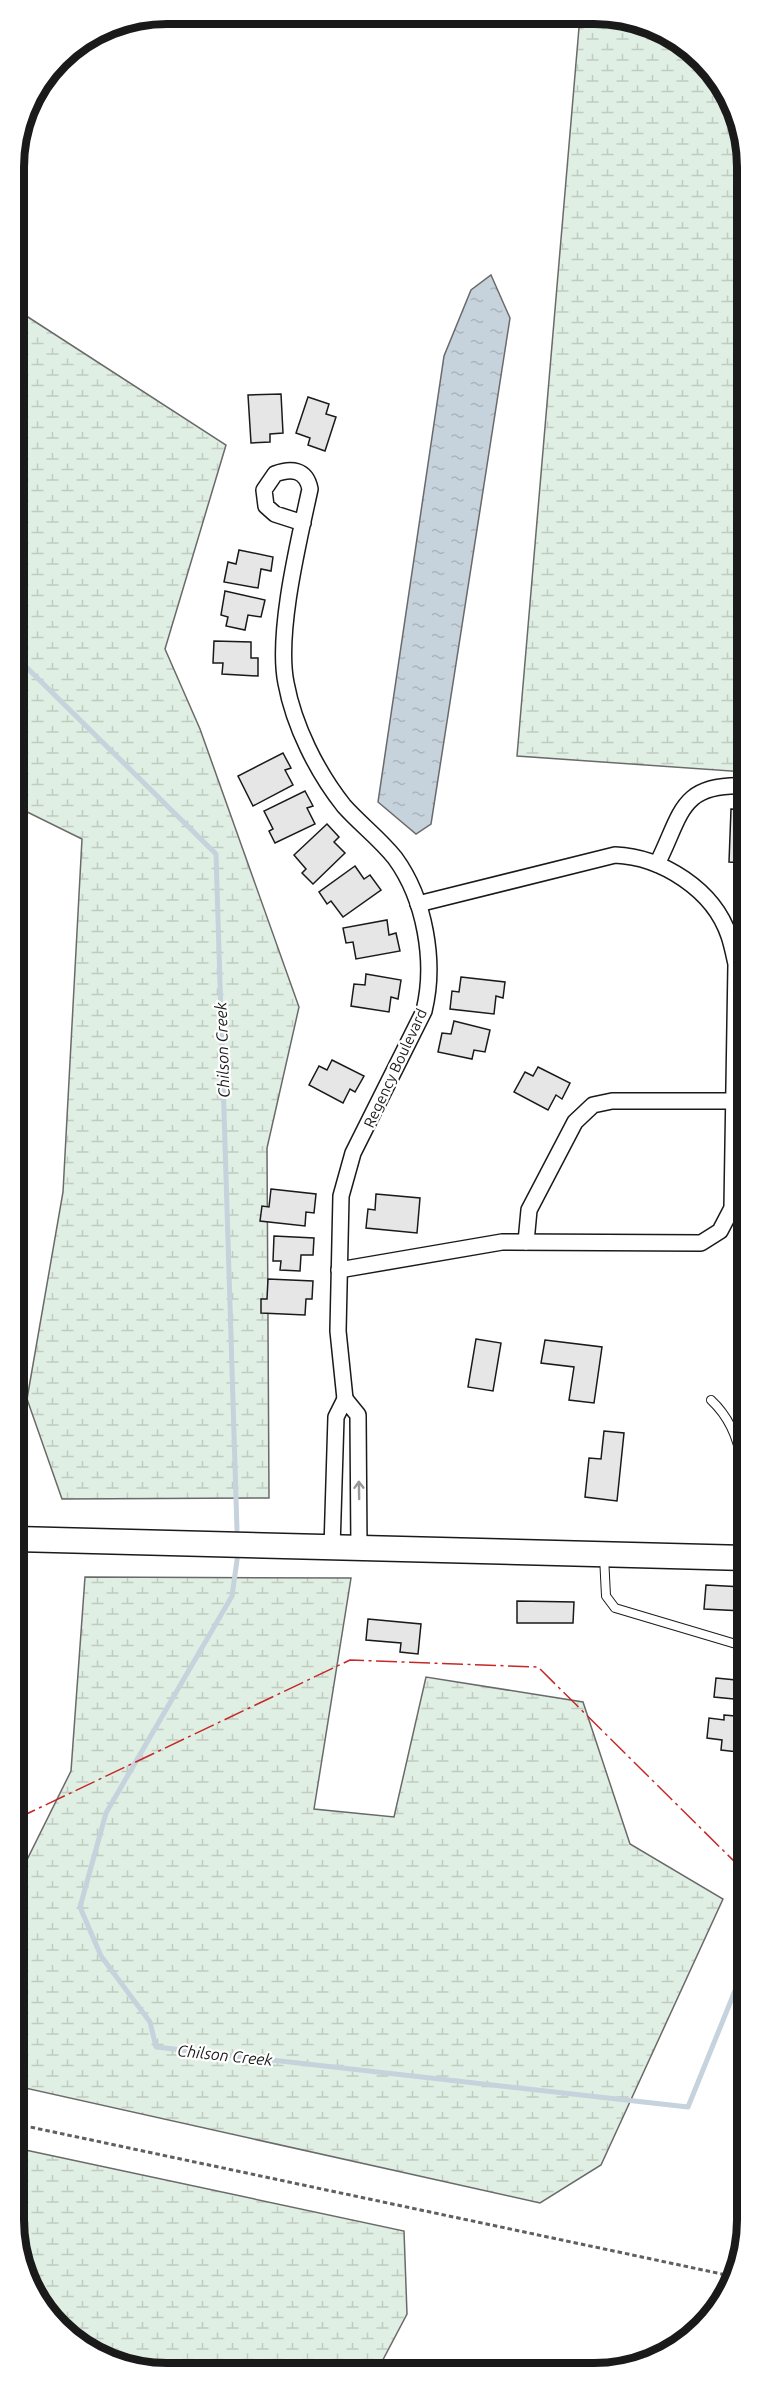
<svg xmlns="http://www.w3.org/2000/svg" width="761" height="2387" font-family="Ubuntu,sans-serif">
	<defs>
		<pattern id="wetland-marsh" width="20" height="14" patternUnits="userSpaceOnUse" patternTransform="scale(1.5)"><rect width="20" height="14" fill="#e0efe3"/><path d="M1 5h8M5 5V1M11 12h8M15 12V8" fill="none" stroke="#c0ccc2"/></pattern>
		<pattern id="water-ripples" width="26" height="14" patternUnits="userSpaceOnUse" patternTransform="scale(1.5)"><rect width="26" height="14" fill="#c6d2dc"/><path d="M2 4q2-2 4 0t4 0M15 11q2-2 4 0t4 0" fill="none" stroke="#aab4bc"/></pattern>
	</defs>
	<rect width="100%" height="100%" fill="#fff"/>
	<g fill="url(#wetland-marsh)" stroke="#6a6a6a" stroke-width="1.5">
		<polygon points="580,16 625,17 703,59 745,137 745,772 517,756"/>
		<polygon points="14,308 226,445 165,649 200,729 299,1007 267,1148 269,1498 62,1499 27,1399 63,1192 82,839 15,806"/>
		<polygon points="85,1577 351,1578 314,1809 394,1817 426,1677 583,1702 630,1844 723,1899 601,2165 540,2203 16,2086 16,1882 71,1771"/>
		<polygon points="16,2148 404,2231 407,2314 377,2371 137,2371 59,2329 16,2250"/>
	</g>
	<polygon fill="url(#water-ripples)" stroke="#6a6a6a" stroke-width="1.5" points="491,275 510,318 431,824 416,834 378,802 444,356 471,290"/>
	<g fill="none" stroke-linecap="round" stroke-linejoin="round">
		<g stroke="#c6d2dc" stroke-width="5">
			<polyline points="14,655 216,854 237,1530"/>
			<polyline points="238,1553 232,1596 106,1813 80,1907 101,1956 150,2022 156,2047 688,2107 747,1961"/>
		</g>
	</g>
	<g fill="#e6e6e6" stroke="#1a1a1a" stroke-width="1.5">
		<polygon points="281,394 283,433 270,434 270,442 251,443 248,395"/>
		<polygon points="308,397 329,404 326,414 336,417 325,451 308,445 310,438 296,433"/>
		<polygon points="239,550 273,557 271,571 261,569 258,588 224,582 228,562 236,564"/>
		<polygon points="225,591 265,600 261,617 248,615 245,630 226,626 228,617 221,615"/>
		<polygon points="214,641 251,642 251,658 258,658 258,676 222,674 223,663 213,663"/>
		<polygon points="283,753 291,768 285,770 293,785 253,806 238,776"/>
		<polygon points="305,791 313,806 307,808 315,824 275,843 269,831 273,829 264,811"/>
		<polygon points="731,809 745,810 746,863 729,862"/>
		<polygon points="327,824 339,837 334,842 345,853 313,884 302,873 306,869 294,855"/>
		<polygon points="355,866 364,879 370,875 381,890 343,917 331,901 327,904 319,892"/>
		<polygon points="387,920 389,935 396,933 400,951 356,959 353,942 346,943 343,928"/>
		<polygon points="366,974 401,980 398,999 391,997 389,1012 351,1006 354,984 365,985"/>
		<polygon points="461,977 505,982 503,998 496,996 494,1014 450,1009 452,991 459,992"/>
		<polygon points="454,1021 490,1030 485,1052 474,1050 472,1059 438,1052 442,1033 451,1034"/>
		<polygon points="332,1060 364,1076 355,1092 350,1089 343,1103 309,1085 319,1066 327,1070"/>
		<polygon points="538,1067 570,1083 562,1099 556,1095 548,1110 514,1092 525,1072 533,1076"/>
		<polygon points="271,1189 316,1194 314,1213 306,1212 305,1226 260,1221 262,1206 269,1207"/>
		<polygon points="376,1194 420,1198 417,1233 366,1228 368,1209 375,1210"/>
		<polygon points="274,1236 314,1238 313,1255 301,1255 300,1271 280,1270 281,1261 273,1261"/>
		<polygon points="268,1279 313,1281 312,1299 306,1299 305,1315 261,1313 261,1299 267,1299"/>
		<polygon points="476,1339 501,1343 493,1391 468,1387"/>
		<polygon points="545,1340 602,1347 594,1403 569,1400 574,1367 541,1363"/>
		<polygon points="604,1431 624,1433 617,1501 585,1497 589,1458 601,1459"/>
		<polygon points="706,1585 743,1587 742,1596 746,1597 746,1621 742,1621 743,1611 704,1609"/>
		<polygon points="517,1601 574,1602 573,1623 517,1623"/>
		<polygon points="368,1619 421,1624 418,1654 400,1652 401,1643 366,1640"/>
		<polygon points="716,1678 746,1681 744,1700 714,1697"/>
		<polygon points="724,1715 747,1717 747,1753 721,1750 722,1740 707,1738 709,1718 724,1720"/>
	</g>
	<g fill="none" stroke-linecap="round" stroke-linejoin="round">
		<defs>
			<g id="lane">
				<path d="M711,1400C754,1440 743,1502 741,1556"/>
				<polyline points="604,1556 606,1596 615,1608 746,1647"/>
			</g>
			<g id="street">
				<path d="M303,523L275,514L266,506L264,490L275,474C291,468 306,469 310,489C299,540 276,633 286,683C294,726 317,772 344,806C360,824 380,839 395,858C425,899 436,962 424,1011L353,1153L341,1196L338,1331L345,1399"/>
				<path d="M657,864C682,815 679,783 745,786"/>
				<polyline points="526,1242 529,1210 575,1122 593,1105 612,1101 733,1101"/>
				<path d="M339,1270L502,1242L701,1243L720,1231L732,1208L736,964C734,955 732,945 729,936C714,890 662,857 615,855L418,904"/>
				<polyline points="332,1548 336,1417 345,1399 358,1415 359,1549"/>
			</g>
			<polyline id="primary" points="16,1539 746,1558"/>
		</defs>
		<use href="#lane" stroke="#1a1a1a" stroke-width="10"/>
		<use href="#street" stroke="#1a1a1a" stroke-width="18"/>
		<use href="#primary" stroke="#1a1a1a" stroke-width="27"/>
		<polyline stroke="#5f5f5f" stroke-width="3" stroke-dasharray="4.5 3" stroke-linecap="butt" points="16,2124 736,2277"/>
		<use href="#lane" stroke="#fff" stroke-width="8"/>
		<use href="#street" stroke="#fff" stroke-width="15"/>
		<use href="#primary" stroke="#fff" stroke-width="24"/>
		<polyline stroke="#c62828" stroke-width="1.5" stroke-dasharray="21 4.5 3 4.5" stroke-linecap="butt" points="16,1819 350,1660 538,1667 747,1874"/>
	</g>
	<defs><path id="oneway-shaft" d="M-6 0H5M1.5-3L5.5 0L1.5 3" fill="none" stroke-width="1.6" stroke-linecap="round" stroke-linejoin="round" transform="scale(1.5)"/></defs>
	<use stroke="#989898" href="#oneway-shaft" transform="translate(359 1490) rotate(-91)"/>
	<g text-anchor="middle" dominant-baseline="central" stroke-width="4.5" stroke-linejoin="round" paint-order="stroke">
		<g font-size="15" fill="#1a1a1a" stroke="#fff">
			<text transform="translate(395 1068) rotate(-65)">Regency Boulevard</text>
		</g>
		<g font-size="16" font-style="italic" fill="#1a1a1a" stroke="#fff">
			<text transform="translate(222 1050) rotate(-92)">Chilson Creek</text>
			<text transform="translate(225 2055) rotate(6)">Chilson Creek</text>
		</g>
	</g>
	<path d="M0 0H761V2387H0ZM167 24H594A143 143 0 0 1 737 167V2220A143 143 0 0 1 594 2363H167A143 143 0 0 1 24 2220V167A143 143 0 0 1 167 24Z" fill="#fff" fill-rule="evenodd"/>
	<path fill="none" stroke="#1a1a1a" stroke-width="8" d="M167 24H594A143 143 0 0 1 737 167V2220A143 143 0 0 1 594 2363H167A143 143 0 0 1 24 2220V167A143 143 0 0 1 167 24Z"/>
</svg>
